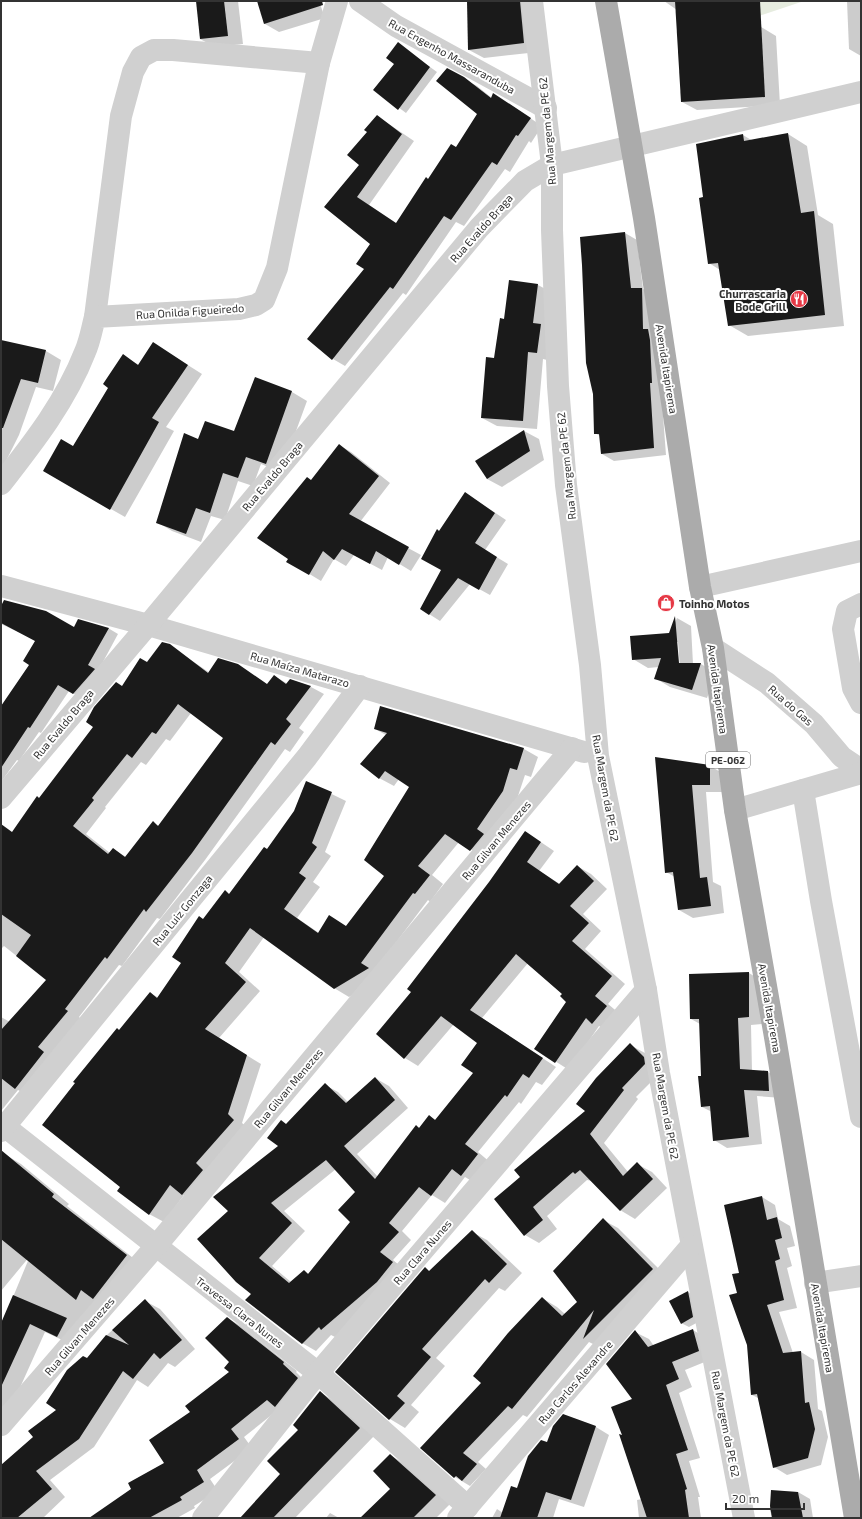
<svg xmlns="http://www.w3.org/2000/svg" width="862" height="1519" font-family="'Exo 2',sans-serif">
	<rect width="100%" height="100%" fill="#fff"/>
	<polygon fill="#e6ecdf" points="754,1 804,1 753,18"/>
	<g fill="#0003" fill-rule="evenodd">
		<polygon points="197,1 238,1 243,44 215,47 200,39"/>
		<polygon points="258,1 319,1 325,18 279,32 265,24"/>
		<polygon points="468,1 537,1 538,52 484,58 469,50"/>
		<polygon points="664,1 756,1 761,27 776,36 780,105 697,110 682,102 677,10"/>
		<polygon points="847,1 861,1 861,56 849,49"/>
		<polygon points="398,44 437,72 406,113 374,89 396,64"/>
		<polygon points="447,70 477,86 492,98 506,102 542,126 531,143 529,141 510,172 505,169 464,226 456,222 406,295 403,293 345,366 333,359 365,269 371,243 325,206 360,165 368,132 377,116 414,141 369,205 397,224 429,180 456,148 478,114"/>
		<polygon points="788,134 807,146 818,215 833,224 844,326 748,336 729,325 720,270 709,263 704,198 743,135 753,141"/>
		<polygon points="625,233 637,240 643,289 654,296 666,455 614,461 602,454 600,436 595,433 594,394"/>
		<polygon points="538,285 553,293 551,361 543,359 537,429 497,426 482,418 505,320"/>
		<polygon points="1,341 46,351 61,360 53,391 36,387 19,435 2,469"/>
		<polygon points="153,343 202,374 166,427 174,431 125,517 44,471 73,447 109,387 123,356 139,365"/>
		<polygon points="255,378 292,392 307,401 281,472 261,464 253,486 238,481 225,520 211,516 201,542 172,531 157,522 235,433"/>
		<polygon points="524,431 539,439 544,460 502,487 487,479 477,462"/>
		<polygon points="339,445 351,452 390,483 360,522 421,555 411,571 388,557 382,570 354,555 346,566 334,559 321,581 288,561 312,481"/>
		<polygon points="476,500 506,520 485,550 508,564 490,595 470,584 440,621 429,614 442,570 440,532"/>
		<polygon points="1,608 75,628 108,628 118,634 83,699 69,691 41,733 39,732 19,761 17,760 1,782 1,708 30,664 37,641 1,624"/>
		<path d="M677,618L691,626L693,664H701L716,673L707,698L670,687L655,678L659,667L648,668L633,659L670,634ZM676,642H678L680,668H678Z"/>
		<path d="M169,645L210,673L238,665L268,685L274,676L288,684L290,680L311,687L324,694L299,728L304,732L290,752L285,749L205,860L160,919L157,918L122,966L119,965L79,1017L81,1019L29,1096L18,1090L1,1111V1017L10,1022L47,980L4,946L1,949V840L13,833L40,799L123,687ZM191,713L224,738L159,826L153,823L126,857L113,849L110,853L86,834L106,808L105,807L141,762L146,765L166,739L170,741Z"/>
		<polygon points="375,729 524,749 538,757 531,777 525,775 517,799 485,858 459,842 432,875 443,884 430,902 428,900 374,972 382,977 349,997 334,988 264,937 239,972 260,991 219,1038 261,1064 242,1123 248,1128 197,1202 184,1195 164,1222 149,1214 121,1187 120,1031 150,993 159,998 182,963 204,920 230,895 268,850 295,811 307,782 346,801 325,852 331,856 313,882 320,887 297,918 319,933 346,926 385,876 411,787 399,779 394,786 379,778 386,735"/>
		<polygon points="656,759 710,766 724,774 724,792 706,792 713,882 721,886 724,913 693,918 679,910 675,877 666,872"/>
		<path d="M526,832L554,851L539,871L560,884L577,866L591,874L607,889L583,914L601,931L585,949L625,984L608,1004L620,1014L606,1030L599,1026L569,1070L536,1049L568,1002L563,994L528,963L482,1018L556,1067L542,1085L536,1082L521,1104L519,1102L478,1152L491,1163L475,1183L465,1177L445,1203L432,1195L402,1231L411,1240L393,1260L405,1270L335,1337L331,1335L316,1351L302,1343L252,1294L229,1211L279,1146L287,1125L325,1085L338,1092L348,1102L375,1078L389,1086L408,1108L357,1154L378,1177L416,1126L420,1128L429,1116L436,1120L474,1073L479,1043L454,1024L418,1066L405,1058L413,992ZM336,1169L357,1192L352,1222L309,1274L304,1271L291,1282L272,1266L305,1231L284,1211Z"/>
		<polygon points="749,973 762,981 762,1024 751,1025 752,1071 768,1072 781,1079 782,1098 757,1096 762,1144 727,1148 714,1140 712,1112 702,1107 700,1024 691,1019 690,975"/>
		<polygon points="630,1045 645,1053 660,1073 636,1097 638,1099 604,1143 628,1172 637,1164 652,1172 667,1188 635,1219 620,1210 592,1181 587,1180 547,1216 557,1229 539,1243 525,1235 522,1177 586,1111"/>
		<polygon points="6,1155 21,1164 69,1204 67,1206 142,1265 73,1345 45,1332 9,1412 1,1408 1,1326 30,1256 1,1291 1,1162"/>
		<polygon points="762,1197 775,1205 778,1219 790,1226 795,1246 787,1248 792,1266 787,1268 797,1308 779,1312 793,1353 801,1352 814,1360 818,1409 822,1411 828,1437 821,1465 787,1475 774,1467 758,1398 752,1395 748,1345 738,1294 740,1273"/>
		<polygon points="603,1220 618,1228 668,1278 599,1347 589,1342 527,1417 523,1415 478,1462 486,1469 470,1486 455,1477 483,1383 542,1298 557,1307 565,1314 579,1302"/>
		<polygon points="472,1232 487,1240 522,1273 505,1291 499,1288 436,1358 445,1366 411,1405 419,1412 405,1428 390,1419 337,1372 425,1269 430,1272"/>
		<polygon points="688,1292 695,1297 700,1321 689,1327 681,1323"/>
		<polygon points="145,1301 160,1309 195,1349 175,1367 168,1363 148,1387 137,1380 94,1447 50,1480 65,1497 43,1518 1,1518 1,1465 34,1437 58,1410 88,1359 108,1334"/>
		<polygon points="227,1318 241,1326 297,1371 296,1372 311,1387 279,1409 244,1437 252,1448 210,1479 218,1491 194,1506 195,1508 177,1518 92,1518 165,1464 191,1412 231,1372"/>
		<polygon points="693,1330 706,1338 712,1359 685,1370 692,1387 679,1393 700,1458 689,1461 700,1497 698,1497 701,1518 639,1518 637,1500 642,1499 624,1437 634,1399 635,1332 649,1339 654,1346"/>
		<polygon points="320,1392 334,1401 374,1436 295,1518 242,1518 281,1474 299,1430"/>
		<polygon points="563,1416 596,1427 609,1435 584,1507 559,1499 553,1518 492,1518 497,1509 503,1513 548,1444"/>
		<polygon points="390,1455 405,1464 450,1504 436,1518 362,1518 391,1489"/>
		<polygon points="772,1491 798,1492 810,1499 813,1518 772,1518 770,1510"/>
		<polygon points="330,1513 339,1518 326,1518"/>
	</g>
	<g fill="#1a1a1a" fill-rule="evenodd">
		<polygon points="196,1 224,1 228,36 200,39"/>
		<polygon points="257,1 322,1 323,5 264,24"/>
		<polygon points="467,1 520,1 524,43 468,50"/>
		<polygon points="675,1 760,1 765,97 681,102"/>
		<polygon points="398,42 430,67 398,110 373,90 394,64 386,58"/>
		<polygon points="447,68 464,77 491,98 493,93 531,118 518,136 516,135 497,165 492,162 451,220 444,216 393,289 390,287 332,360 307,339 364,269 356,264 370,244 324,207 359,165 347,155 367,132 364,130 377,115 402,134 357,197 396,223 426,177 428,179 451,144 456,147 477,114 436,81"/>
		<polygon points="788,133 801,213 814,211 825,315 728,326 718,263 708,264 699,198 703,197 696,144 743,134 744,141"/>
		<polygon points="625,232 631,288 642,288 643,329 648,329 650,340 652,383 650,383 654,448 601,454 599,434 594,434 593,394 586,363 582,265 580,237"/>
		<polygon points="509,280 538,284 533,323 541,324 537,353 528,352 523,421 481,418 486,357 494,358 500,318 504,319"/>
		<polygon points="1,340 46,350 38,383 21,379 3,428 1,428"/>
		<polygon points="153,342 188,365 152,418 159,422 110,510 43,471 61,439 73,446 108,388 103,384 123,354 138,365"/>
		<polygon points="255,377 292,391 266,464 246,457 238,478 223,473 210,513 196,508 186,534 156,523 184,433 198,439 205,421 234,431"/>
		<polygon points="524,430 530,451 487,479 475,461"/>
		<polygon points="339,444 379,476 349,514 409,547 399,565 376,551 370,564 342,549 334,560 323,551 309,575 286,562 288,559 257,538 307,477 311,480"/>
		<polygon points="465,492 495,513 475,543 497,557 479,590 458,578 429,615 420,609 441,570 421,559 437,529 439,531"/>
		<polygon points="4,600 46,611 74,627 78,619 109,628 88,665 95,669 73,694 58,685 30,728 28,727 1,768 1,706 29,665 23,661 35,641 1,623 1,606"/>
		<polygon points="675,616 679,663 701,663 692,690 654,679 661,658 632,660 630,636 669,633"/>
		<path d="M162,642L170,644L208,673L218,658L238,664L267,684L274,675L286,684L290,679L311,686L286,719L291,724L275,745L271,742L192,853L146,912L144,909L107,959L105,957L65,1009L68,1011L38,1047L44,1052L15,1089L1,1078V1030L46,980L16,956L31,935L1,914V824L12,832L37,796L39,798L93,727L86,722L94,707L116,682L122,686L140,658L147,662ZM178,704L223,738L158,826L153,821L125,857L113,848L108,854L73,826L94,800L92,798L127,754L132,758L152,732L156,734Z"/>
		<polygon points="380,706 524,748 517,770 510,768 503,791 477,829 484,834 470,851 445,834 418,866 430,875 415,894 413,893 361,963 369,968 334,989 250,928 225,963 246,982 205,1029 247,1055 228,1114 234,1120 196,1163 203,1170 182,1195 170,1185 149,1215 117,1191 120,1187 42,1125 75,1083 73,1082 117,1028 119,1030 150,992 157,998 181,963 172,957 199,916 203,919 225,890 229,894 264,847 267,849 294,811 306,781 332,792 312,843 317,847 299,873 306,878 284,909 318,933 329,915 346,926 384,876 364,860 409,787 385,771 379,779 360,764 387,733 374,729"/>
		<polygon points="655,757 710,765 710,785 692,785 700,878 707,877 711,906 678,910 673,872 665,873"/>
		<path d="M525,831L541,842L527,862L559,884L577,865L594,881L570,906L589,923L572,941L612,976L595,996L607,1006L592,1024L586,1018L555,1063L534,1049L566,1002L560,996L562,994L516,954L470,1010L543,1058L529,1078L523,1074L507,1097L505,1095L465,1144L478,1154L461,1176L452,1169L431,1196L419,1187L389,1223L399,1232L380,1252L393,1262L377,1282L321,1330L319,1327L302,1344L245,1300L251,1294L236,1282L197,1239L228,1211L213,1197L278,1146L267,1138L281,1120L286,1124L325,1083L346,1103L375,1077L395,1100L344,1146L375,1179L416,1125L419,1128L429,1115L435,1120L473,1073L461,1065L477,1043L441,1016L404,1059L376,1034L411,992L407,989L489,882ZM326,1160L355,1192L338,1210L350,1222L308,1274L304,1270L289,1283L259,1258L292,1223L271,1203Z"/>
		<polygon points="749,972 749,1017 738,1018 740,1069 768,1071 769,1091 744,1090 749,1137 713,1141 710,1106 701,1107 698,1076 701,1076 699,1019 690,1019 689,974"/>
		<polygon points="630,1043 644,1057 645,1064 622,1088 624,1090 590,1134 623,1176 637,1162 653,1179 620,1211 580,1170 575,1174 573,1172 533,1207 543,1220 524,1236 494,1199 520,1177 514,1170 585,1111 576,1104 596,1078"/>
		<polygon points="1,1150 54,1194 52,1197 127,1255 93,1299 81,1290 76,1300 1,1239"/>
		<polygon points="762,1196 767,1220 777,1217 782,1238 775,1240 780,1259 775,1261 784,1300 767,1305 783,1353 801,1351 805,1403 809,1402 815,1429 808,1458 773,1468 757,1394 751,1395 747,1345 729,1295 737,1293 732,1274 739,1273 724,1205"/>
		<polygon points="603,1218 653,1269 583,1339 594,1310 512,1409 508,1406 463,1453 477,1464 462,1481 456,1476 454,1478 420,1448 481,1383 473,1376 508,1333 542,1297 562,1316 577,1302 553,1271"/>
		<polygon points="472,1230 507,1264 489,1283 485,1279 422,1349 431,1357 397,1396 405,1403 389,1420 335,1372 425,1267 429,1271"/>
		<polygon points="688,1291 693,1317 681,1324 669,1301"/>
		<polygon points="13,1295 67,1318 57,1337 30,1324 1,1387 1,1323"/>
		<polygon points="145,1299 182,1340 160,1359 154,1353 133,1379 123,1371 79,1439 36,1471 52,1489 17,1518 1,1518 1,1465 33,1437 28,1431 56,1410 46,1403 67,1370 83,1356 87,1358 106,1335 129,1345 112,1330"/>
		<polygon points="227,1317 284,1362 283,1364 298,1378 275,1407 267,1400 231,1429 239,1439 197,1470 204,1482 180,1497 182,1500 149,1518 89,1518 131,1489 128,1483 164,1463 149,1440 190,1412 185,1406 229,1372 224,1368 229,1362 205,1338"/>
		<polygon points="693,1329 699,1351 672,1362 679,1379 666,1385 688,1450 676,1454 687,1489 685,1490 689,1518 647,1518 619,1434 622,1435 611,1407 632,1399 606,1364 635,1330 648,1347"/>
		<polygon points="320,1391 360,1428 273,1518 240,1518 280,1474 267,1461 298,1430 293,1425"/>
		<polygon points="563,1414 596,1426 571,1500 546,1492 537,1518 500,1518 511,1486 517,1488 528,1456 541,1440 547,1442 553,1426"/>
		<polygon points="390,1454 436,1495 413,1518 360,1518 390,1489 373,1471"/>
		<polygon points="771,1490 798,1492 803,1518 772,1518 770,1506"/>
	</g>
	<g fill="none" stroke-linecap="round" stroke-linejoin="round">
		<g stroke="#d0d0d0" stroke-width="22">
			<polyline points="360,1 396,26 546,108"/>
			<polyline points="532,1 552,165 552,230 558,386 566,485 590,665 598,756 646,990 659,1073 744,1518"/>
			<polyline points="95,317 121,116 133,72 141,57 154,50 173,50 319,63"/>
			<path d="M1,484C33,443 66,401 85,352C90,341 92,328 95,317L239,309L256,305L264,300L277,268L319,63L337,1"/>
			<polyline points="1,586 148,625 584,752"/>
			<polyline points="700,587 861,551"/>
			<polyline points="861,604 847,611 843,629 853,688 861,703"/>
			<polyline points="713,648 767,683 814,724 842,757 861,770"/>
			<polyline points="803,790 821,901 861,1117"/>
			<polyline points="1,798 148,625 479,228 525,181 552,165 861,92"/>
			<polyline points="735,810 861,773"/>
			<polyline points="4,1126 318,1373 468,1507"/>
			<polyline points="1,1131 307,757 360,686"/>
			<polyline points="815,1283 861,1276"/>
			<polyline points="1,1425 156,1246 572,748"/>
			<polyline points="203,1518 318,1373 646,990"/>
			<polyline points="458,1518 691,1246"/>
		</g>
		<polyline stroke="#ababab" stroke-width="22" points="606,1 644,218 700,587 713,648 735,810 775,1037 855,1518"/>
	</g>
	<defs>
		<symbol id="restaurant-disc" viewBox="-11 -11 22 22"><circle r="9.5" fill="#e63946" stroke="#fff"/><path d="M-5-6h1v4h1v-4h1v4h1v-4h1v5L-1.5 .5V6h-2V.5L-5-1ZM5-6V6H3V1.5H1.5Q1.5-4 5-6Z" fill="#fff"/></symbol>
		<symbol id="shop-disc" viewBox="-11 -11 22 22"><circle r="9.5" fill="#e63946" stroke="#fff"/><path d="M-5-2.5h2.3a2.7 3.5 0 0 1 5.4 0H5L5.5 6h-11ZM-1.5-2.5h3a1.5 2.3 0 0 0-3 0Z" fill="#fff"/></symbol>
	</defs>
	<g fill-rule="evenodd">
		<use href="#restaurant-disc" x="789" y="289" width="20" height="20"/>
		<use href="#shop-disc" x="656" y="593" width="20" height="20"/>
	</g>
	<g text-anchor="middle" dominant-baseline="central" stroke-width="4" stroke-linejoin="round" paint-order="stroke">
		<rect fill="#fff" stroke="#707070" stroke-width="1" x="706" y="752" width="44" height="16" rx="3"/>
		<g font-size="10" font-weight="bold" fill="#333">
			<text x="728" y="760">PE-062</text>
		</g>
		<g font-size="11" fill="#333" stroke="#fff">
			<text transform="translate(452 56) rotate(29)">Rua Engenho Massaranduba</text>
			<text transform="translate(547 131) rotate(-95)">Rua Margem da PE 62</text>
			<text transform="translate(481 228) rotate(-48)">Rua Evaldo Braga</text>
			<text transform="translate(190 311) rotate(-4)">Rua Onilda Figueiredo</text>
			<text transform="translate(667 369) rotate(81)">Avenida Itapirema</text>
			<text transform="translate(566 466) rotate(-96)">Rua Margem da PE 62</text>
			<text transform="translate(272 476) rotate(-50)">Rua Evaldo Braga</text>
			<text transform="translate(300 669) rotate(16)">Rua Maíza Matarazo</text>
			<text transform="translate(718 689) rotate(82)">Avenida Itapirema</text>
			<text transform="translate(791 705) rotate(41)">Rua do Gas</text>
			<text transform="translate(63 724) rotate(-50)">Rua Evaldo Braga</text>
			<text transform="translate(606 788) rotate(80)">Rua Margem da PE 62</text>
			<text transform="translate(496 840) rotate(-50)">Rua Gilvan Menezes</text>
			<text transform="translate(182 910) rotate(-51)">Rua Luiz Gonzaga</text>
			<text transform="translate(770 1008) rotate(80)">Avenida Itapirema</text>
			<text transform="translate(288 1088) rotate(-50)">Rua Gilvan Menezes</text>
			<text transform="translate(666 1106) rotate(80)">Rua Margem da PE 62</text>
			<text transform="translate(422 1252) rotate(-49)">Rua Clara Nunes</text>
			<text transform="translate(240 1312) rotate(38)">Travessa Clara Nunes</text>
			<text transform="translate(823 1328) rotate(80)">Avenida Itapirema</text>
			<text transform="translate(79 1336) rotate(-49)">Rua Gilvan Menezes</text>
			<text transform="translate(575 1382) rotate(-49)">Rua Carlos Alexandre</text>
			<text transform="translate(726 1424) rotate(79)">Rua Margem da PE 62</text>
		</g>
		<g font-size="11" font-weight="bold" fill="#333" stroke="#fff" text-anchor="end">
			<text x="786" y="293">Churrascaria<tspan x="786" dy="13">Bode Grill</tspan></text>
			<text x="679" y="603" text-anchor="start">Toinho Motos</text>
		</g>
	</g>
	<rect width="862" height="1519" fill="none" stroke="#333333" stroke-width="4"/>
	<path d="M726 1503v6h78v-6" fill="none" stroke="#333333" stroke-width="2"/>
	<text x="732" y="1503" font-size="12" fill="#333333" stroke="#ffffff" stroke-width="3" paint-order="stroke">20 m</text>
</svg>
